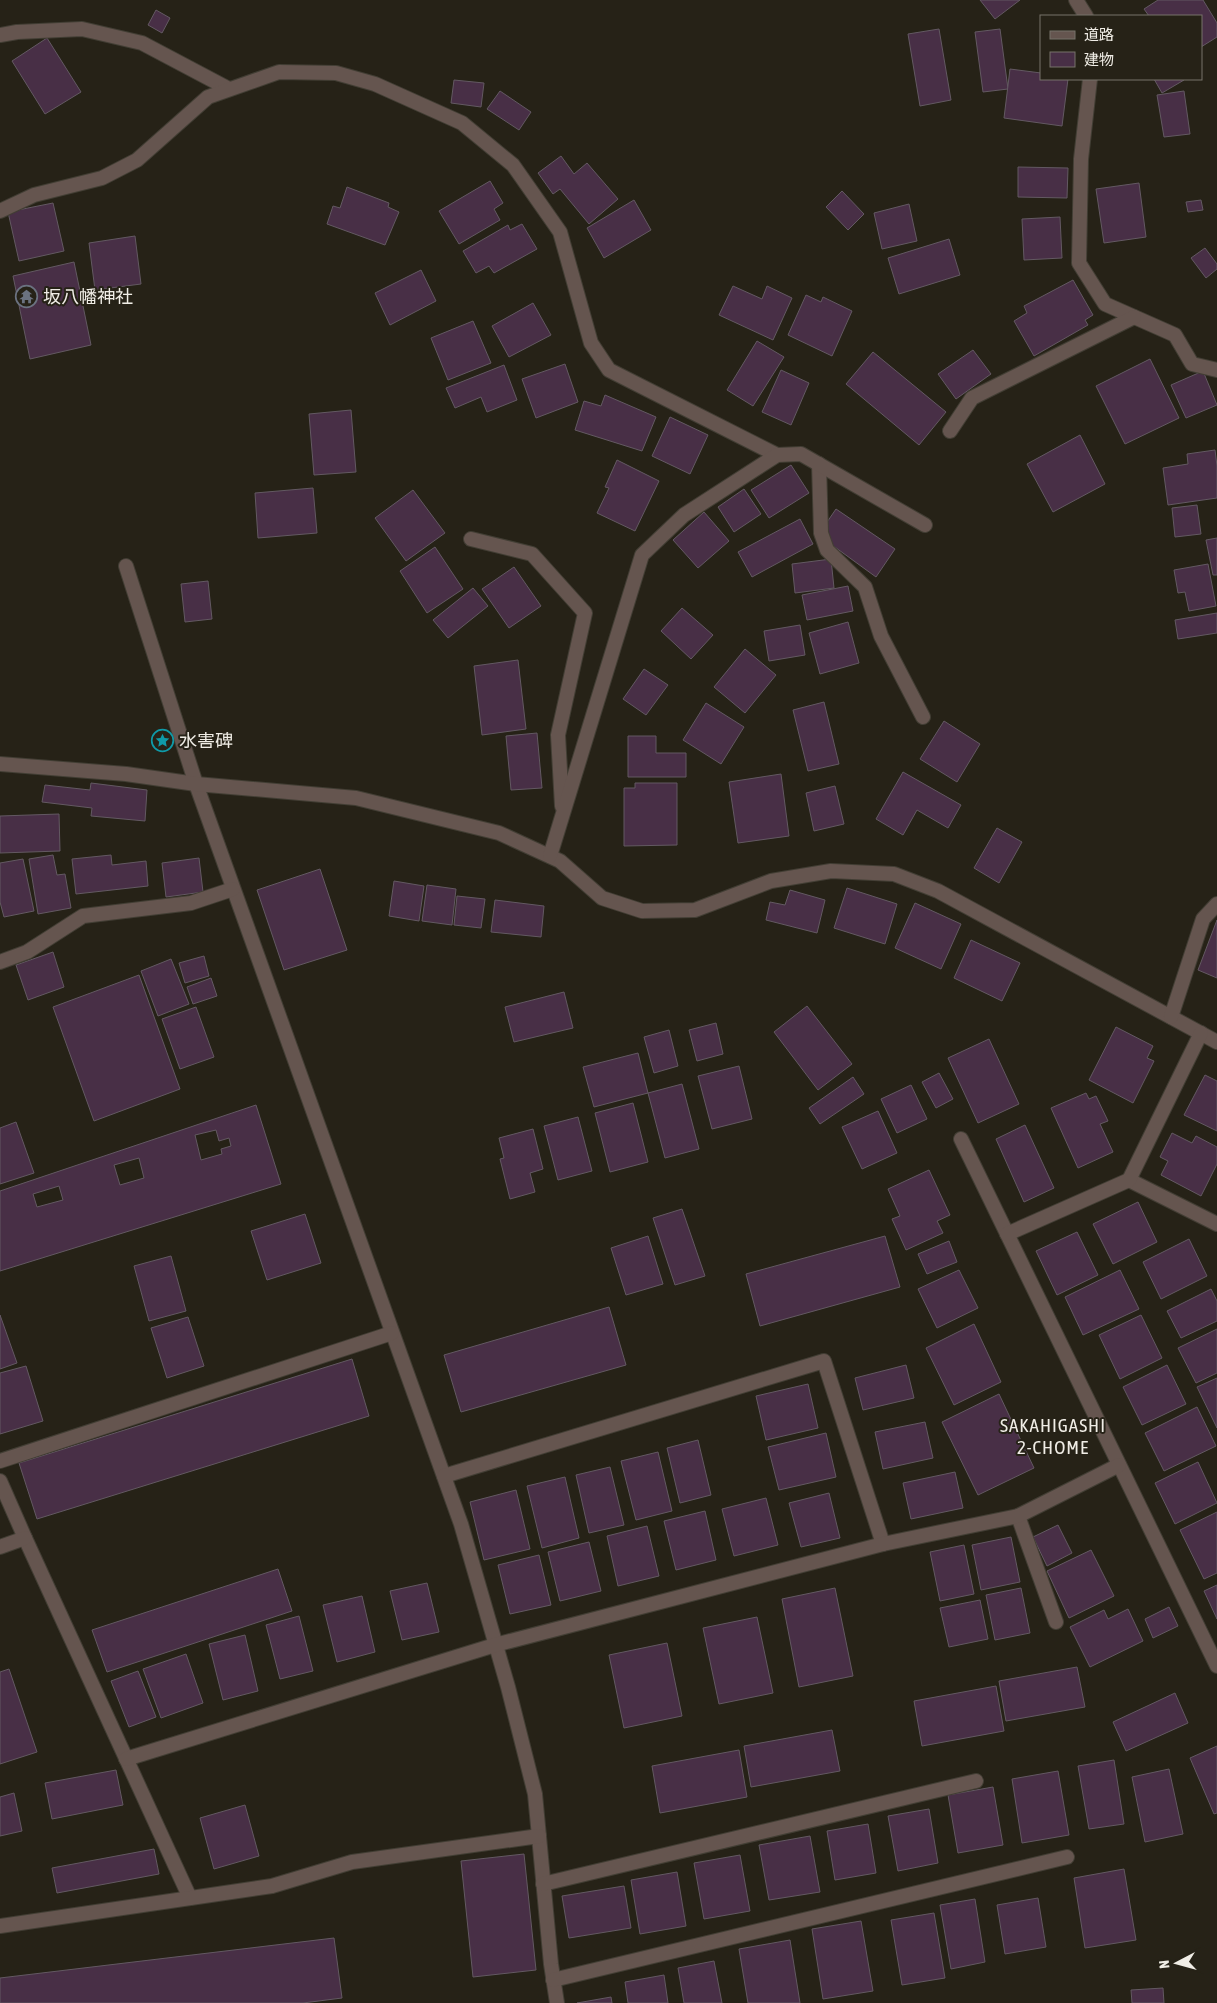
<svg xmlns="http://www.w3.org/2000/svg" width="1217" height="2003" font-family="'Asap Condensed','Noto Sans JP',sans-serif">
	<rect width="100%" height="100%" fill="#262217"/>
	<g fill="#482f46" stroke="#635962" fill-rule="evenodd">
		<polygon points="980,0 1020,0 995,19"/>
		<polygon points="1158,0 1203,0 1217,23 1217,37 1201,47 1201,16 1149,16 1144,9"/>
		<polygon points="156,10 170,18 162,33 148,25"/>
		<polygon points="939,29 951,100 920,106 908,34"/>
		<polygon points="1000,29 1008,89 983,92 975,32"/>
		<polygon points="47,38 81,92 45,114 12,61"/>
		<polygon points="1010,69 1041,73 1041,79 1068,79 1062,126 1004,118"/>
		<polygon points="1154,79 1183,79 1184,80 1162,93"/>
		<polygon points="454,80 484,83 481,107 451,103"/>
		<polygon points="500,91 531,112 519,130 487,109"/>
		<polygon points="1184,91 1190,134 1164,137 1157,95"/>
		<polygon points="561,156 574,174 587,163 618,199 589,224 560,189 553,194 538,173"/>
		<polygon points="1018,167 1068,168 1067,198 1018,197"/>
		<polygon points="490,181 503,203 494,209 500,220 459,244 439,211"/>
		<polygon points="1139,183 1146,237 1104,243 1096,189"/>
		<polygon points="347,187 389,203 388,207 399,212 385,245 327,224 333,206 340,208"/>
		<polygon points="842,191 864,214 848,230 826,207"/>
		<polygon points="634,200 651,230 604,258 587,228"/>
		<polygon points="1201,200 1203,210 1188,212 1186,202"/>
		<polygon points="53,203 64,251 19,261 8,212"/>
		<polygon points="909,204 917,241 882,249 874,213"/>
		<polygon points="1060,217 1062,258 1024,260 1022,219"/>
		<polygon points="522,224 537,249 494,273 489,266 476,273 463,251 508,225 510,230"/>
		<polygon points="135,236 141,284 95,290 89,243"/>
		<polygon points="949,239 960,275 899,294 888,258"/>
		<polygon points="1205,248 1217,264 1217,269 1206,278 1191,258"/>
		<polygon points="74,262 91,345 30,359 13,276"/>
		<polygon points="421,270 436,301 390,325 375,293"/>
		<polygon points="1073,280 1093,315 1085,320 1088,325 1034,356 1014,321 1027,313 1024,306"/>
		<polygon points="733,286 762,299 767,286 792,298 773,340 719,315"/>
		<polygon points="806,295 821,302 823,297 852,311 832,356 788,335"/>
		<polygon points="533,303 551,335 509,357 492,326"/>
		<polygon points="473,321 491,363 448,380 431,338"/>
		<polygon points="757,341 784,357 753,406 727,390"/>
		<polygon points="973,350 991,374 956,399 938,374"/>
		<polygon points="873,352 946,412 919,445 846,384"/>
		<polygon points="1150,359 1179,418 1125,444 1096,386"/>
		<polygon points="565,364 578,402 536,418 522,379"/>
		<polygon points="504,365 517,400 487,412 481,397 455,408 446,388"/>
		<polygon points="781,370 809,383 791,425 762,412"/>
		<polygon points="1203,371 1217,405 1186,418 1171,385"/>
		<polygon points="605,395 656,417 642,451 575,430 584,401 601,406"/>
		<polygon points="351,410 356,472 314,475 309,414"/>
		<polygon points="670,417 708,435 690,474 652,456"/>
		<polygon points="1080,435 1105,484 1053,512 1027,464"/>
		<polygon points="1215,450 1217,466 1217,498 1168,505 1163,468 1188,464 1187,454"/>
		<polygon points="617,460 659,481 635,531 597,513 609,488 605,487"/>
		<polygon points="791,465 809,493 769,518 751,490"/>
		<polygon points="313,488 317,533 258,538 255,493"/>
		<polygon points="744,489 761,514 734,532 718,507"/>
		<polygon points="413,490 445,533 406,561 375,518"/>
		<polygon points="1197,505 1201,534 1175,537 1172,508"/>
		<polygon points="836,509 895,549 876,577 832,545 825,525"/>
		<polygon points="704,512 729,541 698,568 673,540"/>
		<polygon points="800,519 813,544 752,577 738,552"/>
		<polygon points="1217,538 1217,575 1213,575 1206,540"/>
		<polygon points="435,547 463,589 427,613 400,571"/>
		<polygon points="831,559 834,588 795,593 792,564"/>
		<polygon points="1208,564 1216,606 1189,611 1185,592 1178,593 1174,570"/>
		<polygon points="514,567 541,606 509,628 482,589"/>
		<polygon points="208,581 212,619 185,622 181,584"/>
		<polygon points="848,586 853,611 807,620 802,595"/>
		<polygon points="473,588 488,606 448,638 433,620"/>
		<polygon points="682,608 713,635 691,659 661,631"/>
		<polygon points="1217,613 1217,633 1178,639 1175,620"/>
		<polygon points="848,622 859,663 820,674 809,633"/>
		<polygon points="800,625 805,655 769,661 764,631"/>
		<polygon points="745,649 776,675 745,713 714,687"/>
		<polygon points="518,660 526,729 482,735 474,666"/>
		<polygon points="644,669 668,685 646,715 623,699"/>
		<polygon points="824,702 839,764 808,771 793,710"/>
		<polygon points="706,703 744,727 721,764 683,740"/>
		<polygon points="944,721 980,744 957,782 920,759"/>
		<polygon points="537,733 542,788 511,790 506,736"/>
		<polygon points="628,736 656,736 656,753 686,753 686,777 628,777"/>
		<polygon points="903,772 961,805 948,828 917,810 903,835 876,819"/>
		<polygon points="781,774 789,836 738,843 729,782"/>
		<polygon points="91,783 147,790 145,821 91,816 92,808 42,802 45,785 90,790"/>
		<polygon points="635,783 677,783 677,845 624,846 624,788 635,788"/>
		<polygon points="835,786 844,824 814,831 806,793"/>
		<polygon points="59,814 60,851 0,853 0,816"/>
		<polygon points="997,828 1022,842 999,883 974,868"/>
		<polygon points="53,855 57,875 65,874 71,908 38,914 29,859"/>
		<polygon points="111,855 112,865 146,861 148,886 76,894 72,859"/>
		<polygon points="199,858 203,892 166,897 162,863"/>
		<polygon points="23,859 34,911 4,917 0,902 0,863"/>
		<polygon points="320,869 347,950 284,970 257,890"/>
		<polygon points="394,881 424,886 419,921 389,916"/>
		<polygon points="427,885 456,889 452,925 422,921"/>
		<polygon points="847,888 897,904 885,944 834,928"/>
		<polygon points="790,890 825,900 817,933 766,920 770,902 785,905"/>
		<polygon points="457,896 485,899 481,928 454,925"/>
		<polygon points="495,900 544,906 541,937 491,932"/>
		<polygon points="915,903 961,924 941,969 895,948"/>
		<polygon points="1217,920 1217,978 1198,970"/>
		<polygon points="971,940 1020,963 1002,1001 954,978"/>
		<polygon points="53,952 64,987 28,1000 16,965"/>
		<polygon points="204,956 209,976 185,983 179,963"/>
		<polygon points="171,959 189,1004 158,1016 141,971"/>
		<polygon points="139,975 180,1089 94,1121 53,1007"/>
		<polygon points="211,978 217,996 193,1004 187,987"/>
		<polygon points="564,992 573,1028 514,1042 505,1007"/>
		<polygon points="807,1006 852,1064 818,1090 774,1032"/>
		<polygon points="196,1007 214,1057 180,1069 162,1019"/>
		<polygon points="716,1023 723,1054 697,1061 689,1030"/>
		<polygon points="1116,1027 1153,1046 1147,1058 1154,1061 1133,1103 1089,1080"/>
		<polygon points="669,1030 678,1066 654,1073 644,1037"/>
		<polygon points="989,1039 1019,1104 978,1123 948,1058"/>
		<polygon points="638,1053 648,1093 594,1107 583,1067"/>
		<polygon points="739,1066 752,1119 712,1129 698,1076"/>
		<polygon points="939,1073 953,1099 936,1108 922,1082"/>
		<polygon points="1205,1075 1217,1081 1217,1131 1184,1115"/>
		<polygon points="853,1077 864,1094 820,1124 809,1108"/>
		<polygon points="682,1084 699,1149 665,1158 648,1093"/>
		<polygon points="911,1085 927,1119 897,1133 881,1099"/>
		<polygon points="1086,1093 1089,1099 1096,1096 1108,1121 1100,1124 1113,1152 1078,1168 1051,1108"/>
		<polygon points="633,1103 648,1162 610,1172 595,1113"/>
		<path d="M256,1105L281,1184L0,1271V1191ZM216,1130L219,1141L229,1138L231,1146L221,1149L222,1154L201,1160L195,1135ZM139,1158L144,1178L120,1185L114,1165ZM59,1186L63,1200L37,1207L33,1194Z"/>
		<polygon points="878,1111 897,1153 862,1169 842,1127"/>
		<polygon points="578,1117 592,1171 558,1180 544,1126"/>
		<polygon points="16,1122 34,1173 0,1184 0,1128"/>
		<polygon points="1025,1125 1054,1188 1024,1202 996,1139"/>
		<polygon points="533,1129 543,1169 530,1173 535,1192 510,1199 500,1159 504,1158 499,1138"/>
		<polygon points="1172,1133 1192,1143 1196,1136 1217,1147 1217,1164 1201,1196 1161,1175 1168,1161 1160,1157"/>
		<polygon points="929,1170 950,1215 937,1221 943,1233 906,1250 892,1219 900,1216 888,1189"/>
		<polygon points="1138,1202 1157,1242 1113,1264 1093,1224"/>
		<polygon points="682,1209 705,1276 675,1285 653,1218"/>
		<polygon points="305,1214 321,1263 267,1280 251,1231"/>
		<polygon points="1077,1232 1098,1275 1057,1295 1036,1251"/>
		<polygon points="648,1236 663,1284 626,1295 611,1248"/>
		<polygon points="885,1236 900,1287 760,1326 746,1274"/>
		<polygon points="1189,1239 1207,1276 1161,1299 1143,1262"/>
		<polygon points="949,1241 957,1262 927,1274 918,1254"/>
		<polygon points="171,1256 186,1311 149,1321 134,1266"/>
		<polygon points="959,1270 978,1308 937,1328 918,1289"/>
		<polygon points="1120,1270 1139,1309 1083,1335 1065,1297"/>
		<polygon points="1211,1289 1217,1301 1217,1321 1181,1338 1167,1311"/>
		<polygon points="609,1307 626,1365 461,1412 444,1355"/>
		<polygon points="0,1315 17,1363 0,1369"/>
		<polygon points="1141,1315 1162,1358 1120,1379 1099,1335"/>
		<polygon points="188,1317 204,1366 167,1378 151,1328"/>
		<polygon points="974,1324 1001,1382 954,1405 926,1348"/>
		<polygon points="1217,1329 1217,1373 1196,1383 1178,1348"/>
		<polygon points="352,1359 369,1416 37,1519 19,1463"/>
		<polygon points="906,1365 914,1398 863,1410 855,1378"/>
		<polygon points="1167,1365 1186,1404 1142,1425 1123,1387"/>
		<polygon points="26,1366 43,1421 0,1434 0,1373"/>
		<polygon points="1217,1378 1217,1428 1197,1387"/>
		<polygon points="808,1384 818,1428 766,1440 756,1396"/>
		<polygon points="999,1394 1034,1468 978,1495 942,1422"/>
		<polygon points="1197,1407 1216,1446 1164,1471 1145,1433"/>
		<polygon points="925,1422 933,1458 883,1469 875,1432"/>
		<polygon points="826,1433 836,1477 779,1490 768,1447"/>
		<polygon points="698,1440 711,1495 680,1503 667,1448"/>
		<polygon points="658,1452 672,1511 636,1520 621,1461"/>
		<polygon points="1198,1462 1217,1503 1175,1524 1155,1483"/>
		<polygon points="610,1467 624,1525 589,1533 576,1475"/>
		<polygon points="955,1472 963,1508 911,1519 903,1483"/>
		<polygon points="565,1477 579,1538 542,1548 527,1486"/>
		<polygon points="516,1490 530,1549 484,1560 470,1502"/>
		<polygon points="829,1493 840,1538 801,1547 789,1503"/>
		<polygon points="766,1498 778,1545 734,1556 722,1509"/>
		<polygon points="705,1511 716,1560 676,1570 664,1521"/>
		<polygon points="1217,1512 1217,1573 1204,1579 1180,1530"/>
		<polygon points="1058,1525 1072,1553 1047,1566 1033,1537"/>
		<polygon points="647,1526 659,1576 618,1586 607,1536"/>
		<polygon points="1011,1537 1020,1582 981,1590 972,1545"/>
		<polygon points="589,1542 601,1591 560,1601 548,1552"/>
		<polygon points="964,1545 974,1594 940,1601 930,1552"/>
		<polygon points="1091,1550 1114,1596 1069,1618 1047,1571"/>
		<polygon points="539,1555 551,1605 510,1614 498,1565"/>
		<polygon points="278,1569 292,1611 107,1672 92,1630"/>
		<polygon points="427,1583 439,1632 402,1640 390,1591"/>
		<polygon points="1217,1585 1217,1619 1204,1591"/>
		<polygon points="835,1588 853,1676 799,1687 782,1599"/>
		<polygon points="1021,1588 1030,1633 995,1640 986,1595"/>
		<polygon points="362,1596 375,1652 337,1662 323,1605"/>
		<polygon points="980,1600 988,1639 949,1647 940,1608"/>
		<polygon points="1169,1607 1178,1626 1153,1638 1145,1619"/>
		<polygon points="1128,1609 1143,1641 1090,1667 1070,1627 1104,1610 1108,1619"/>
		<polygon points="299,1616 313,1671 280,1679 266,1625"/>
		<polygon points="757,1617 773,1693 719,1704 703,1628"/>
		<polygon points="245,1635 258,1691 223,1700 209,1644"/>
		<polygon points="667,1643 682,1716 624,1728 609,1655"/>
		<polygon points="186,1654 203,1703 161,1718 143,1669"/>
		<polygon points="1077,1667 1085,1707 1006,1721 999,1681"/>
		<polygon points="9,1669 37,1752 0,1764 0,1672"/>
		<polygon points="138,1671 156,1717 129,1727 111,1681"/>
		<polygon points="996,1686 1004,1731 922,1746 914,1701"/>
		<polygon points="1175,1693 1188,1723 1126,1751 1113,1722"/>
		<polygon points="832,1730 840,1771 751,1787 744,1746"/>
		<polygon points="1217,1746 1217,1813 1214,1814 1190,1758"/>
		<polygon points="739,1750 747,1797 660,1813 652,1766"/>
		<polygon points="1114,1760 1124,1824 1089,1829 1078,1766"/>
		<polygon points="1169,1769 1183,1834 1145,1842 1132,1777"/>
		<polygon points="116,1770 123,1805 52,1819 45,1783"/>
		<polygon points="1058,1771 1069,1835 1022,1843 1012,1779"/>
		<polygon points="993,1787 1003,1845 958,1853 948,1795"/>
		<polygon points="14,1793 22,1831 0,1836 0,1797"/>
		<polygon points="245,1805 259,1856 214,1869 200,1818"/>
		<polygon points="929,1809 938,1863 898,1871 888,1816"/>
		<polygon points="868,1824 876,1873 835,1880 827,1831"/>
		<polygon points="810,1836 820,1892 769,1900 759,1845"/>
		<polygon points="154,1849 159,1874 57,1893 52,1868"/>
		<polygon points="524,1854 536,1970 473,1977 461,1861"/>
		<polygon points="740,1855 750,1911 704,1919 694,1863"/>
		<polygon points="1124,1869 1136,1940 1085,1948 1074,1878"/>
		<polygon points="677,1872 686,1926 640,1934 631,1880"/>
		<polygon points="624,1886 631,1928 569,1938 562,1896"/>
		<polygon points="1038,1898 1046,1947 1005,1954 997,1905"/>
		<polygon points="975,1899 985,1962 951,1969 940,1905"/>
		<polygon points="934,1913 945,1978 902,1985 891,1920"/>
		<polygon points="861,1921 873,1991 823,1999 812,1929"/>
		<polygon points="334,1938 342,1998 303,2003 0,2003 0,1978"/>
		<polygon points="790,1940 800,2003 748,2003 739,1949"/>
		<polygon points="714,1961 722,2003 684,2003 678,1968"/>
		<polygon points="664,1975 668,2003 628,2003 625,1982"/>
		<polygon points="1163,1988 1164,2003 1132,2003 1131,1990"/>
		<polygon points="611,1997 612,2003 577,2003"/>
	</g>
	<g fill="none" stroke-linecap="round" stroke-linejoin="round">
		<defs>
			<g id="minor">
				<polyline points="1076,0 1086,16"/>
				<polyline points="0,35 17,32 82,29 142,43 229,89"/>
				<polyline points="1090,79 1081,159 1079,263 1105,304 1175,335 1192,364 1217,370"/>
				<polyline points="0,211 34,195 102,178 137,160 208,97 279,72 336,73 375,84 462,123 513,165 560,232 591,343 609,370 777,455"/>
				<polyline points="950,431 972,398 1134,317"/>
				<polyline points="819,464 821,533 827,550 865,587 881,636 923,717"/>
				<polyline points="471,539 532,554 585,613 558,735 562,806"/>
				<polyline points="126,566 196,784 461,1524 508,1687 535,1794 551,1964 557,2003"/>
				<polyline points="0,764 126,774 196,784 356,798 499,833 560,861 602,898 642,911 695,910 771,881 831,871 894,874 938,891 1217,1042"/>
				<polyline points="550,856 642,555 684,515 777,455 801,454 925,525"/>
				<polyline points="0,962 27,952 83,916 191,903 233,889"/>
				<polyline points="1171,1017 1203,919 1217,904"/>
				<polyline points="961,1139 1217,1666"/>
				<polyline points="1129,1180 1217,1224"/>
				<polyline points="1007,1234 1129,1180 1201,1033"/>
				<polyline points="0,1461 392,1333"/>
				<polyline points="444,1476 824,1361 883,1544"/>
				<polyline points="0,1481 25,1538 190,1898"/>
				<polyline points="1018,1516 1056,1622"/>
				<polyline points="0,1547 25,1538"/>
				<polyline points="126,1759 495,1645 883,1544 1018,1516 1119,1465"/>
				<polyline points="543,1884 976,1781"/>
				<polyline points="0,1926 272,1886 352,1862 539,1836"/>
				<polyline points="553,1980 1067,1857"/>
			</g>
		</defs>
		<use href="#minor" stroke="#423e34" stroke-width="16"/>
		<use href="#minor" stroke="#65554f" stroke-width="14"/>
	</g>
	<defs>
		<symbol id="temple-ring" viewBox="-11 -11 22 22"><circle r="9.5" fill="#262217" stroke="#6b7280" stroke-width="1.5"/><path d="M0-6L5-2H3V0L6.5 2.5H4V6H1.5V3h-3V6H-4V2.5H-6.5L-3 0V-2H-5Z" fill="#6b7280"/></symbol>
		<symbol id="sight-ring" viewBox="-11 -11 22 22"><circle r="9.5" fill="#262217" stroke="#0f9aa8" stroke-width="1.5"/><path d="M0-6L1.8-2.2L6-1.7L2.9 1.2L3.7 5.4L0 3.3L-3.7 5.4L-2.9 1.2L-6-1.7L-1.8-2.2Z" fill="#0f9aa8"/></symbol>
	</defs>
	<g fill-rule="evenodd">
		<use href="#temple-ring" x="14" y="284" width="25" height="25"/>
		<use href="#sight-ring" x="150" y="728" width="25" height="25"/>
	</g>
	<g text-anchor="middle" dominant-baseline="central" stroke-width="4" stroke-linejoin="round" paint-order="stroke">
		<g font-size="18" fill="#f0ede6" stroke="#262217" text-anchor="start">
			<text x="43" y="296">坂八幡神社</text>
			<text x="179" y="740">水害碑</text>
		</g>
		<g font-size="19" letter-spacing="1" fill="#f0ede6" stroke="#262217">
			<text x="1053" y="1425">SAKAHIGASHI<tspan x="1053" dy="22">2-CHOME</tspan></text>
		</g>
	</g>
	<rect x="1040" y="15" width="162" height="65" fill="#262217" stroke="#77736a"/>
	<rect x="1050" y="31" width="25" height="8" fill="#65554f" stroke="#77736a"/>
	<text x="1084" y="40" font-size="15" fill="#f0ede6">道路</text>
	<rect x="1050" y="52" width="25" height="15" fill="#482f46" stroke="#77736a"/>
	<text x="1084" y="65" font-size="15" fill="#f0ede6">建物</text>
	<g transform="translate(1177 1963) rotate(264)" stroke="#262217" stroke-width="4" paint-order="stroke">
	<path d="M0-4L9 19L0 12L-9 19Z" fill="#f0ede6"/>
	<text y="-8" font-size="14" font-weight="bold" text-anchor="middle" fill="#f0ede6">N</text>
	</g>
</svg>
